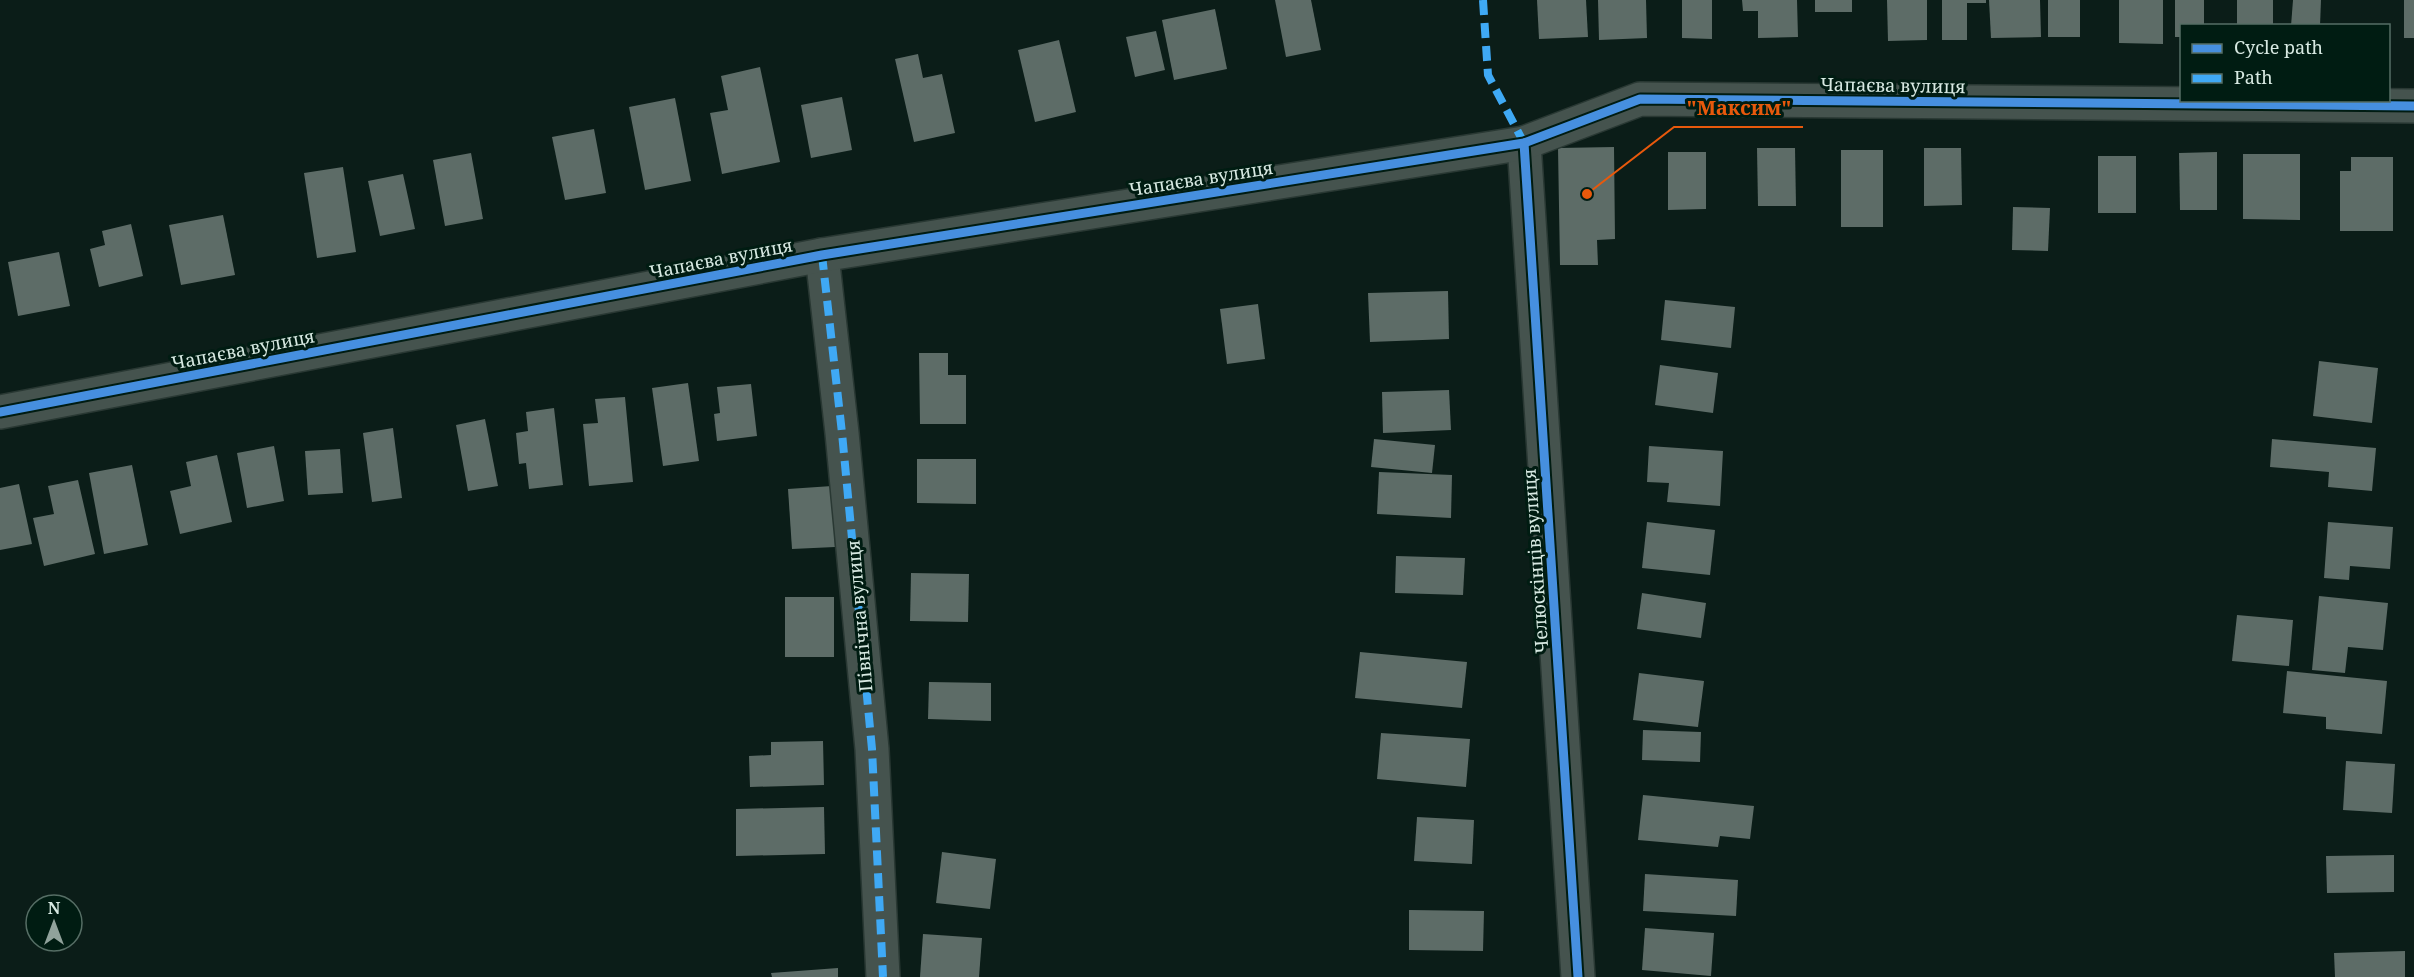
<svg xmlns="http://www.w3.org/2000/svg" width="2414" height="977" font-family="'Noto Serif',serif">
	<rect width="100%" height="100%" fill="#0b1d18"/>
	<g fill="#5d6c67">
		<polygon points="1275,0 1311,0 1321,50 1286,57"/>
		<polygon points="1537,0 1586,0 1588,37 1539,39"/>
		<polygon points="1598,0 1646,0 1647,38 1599,40"/>
		<polygon points="1682,0 1712,0 1712,39 1682,38"/>
		<polygon points="1742,0 1797,0 1798,37 1758,38 1758,11 1743,11"/>
		<rect x="1815" y="0" width="37" height="12"/>
		<polygon points="1887,0 1927,0 1927,40 1888,41"/>
		<polygon points="1942,0 1986,0 1986,3 1967,3 1967,40 1942,40"/>
		<polygon points="1989,0 2040,0 2041,37 1991,38"/>
		<rect x="2048" y="0" width="32" height="37"/>
		<polygon points="2119,0 2163,0 2163,44 2119,43"/>
		<polygon points="2175,0 2204,0 2204,26 2182,26 2182,37 2175,37"/>
		<rect x="2237" y="0" width="36" height="26"/>
		<polygon points="2293,0 2321,0 2320,26 2291,26"/>
		<rect x="2404" y="0" width="10" height="38"/>
		<polygon points="1215,9 1227,69 1174,80 1162,20"/>
		<polygon points="1156,31 1165,70 1135,77 1126,37"/>
		<polygon points="1059,40 1076,112 1035,122 1018,50"/>
		<polygon points="918,54 923,78 942,74 955,133 914,142 895,59"/>
		<polygon points="760,67 780,162 722,174 710,113 728,110 721,76"/>
		<polygon points="842,97 852,150 811,158 801,105"/>
		<polygon points="675,98 691,181 645,190 629,107"/>
		<polygon points="594,129 606,193 565,200 552,137"/>
		<polygon points="1614,147 1615,239 1597,240 1598,265 1560,265 1558,148"/>
		<polygon points="1757,148 1795,148 1796,206 1758,206"/>
		<polygon points="1924,148 1961,148 1962,205 1924,206"/>
		<rect x="1841" y="150" width="42" height="77"/>
		<polygon points="1668,152 1706,152 1706,209 1668,210"/>
		<polygon points="2217,152 2217,210 2180,210 2179,153"/>
		<polygon points="471,153 483,219 445,226 433,160"/>
		<polygon points="2243,154 2300,154 2300,220 2243,219"/>
		<rect x="2098" y="156" width="38" height="57"/>
		<polygon points="2351,157 2393,157 2393,231 2340,231 2340,171 2351,171"/>
		<polygon points="343,167 356,252 317,258 304,173"/>
		<polygon points="403,174 415,229 380,236 368,181"/>
		<polygon points="2013,207 2050,208 2048,251 2012,250"/>
		<polygon points="223,215 235,275 181,285 169,225"/>
		<polygon points="131,224 143,276 99,287 90,249 105,245 102,231"/>
		<polygon points="59,252 70,306 18,316 8,262"/>
		<polygon points="1448,291 1449,339 1370,342 1368,293"/>
		<polygon points="1665,300 1735,307 1731,348 1661,340"/>
		<polygon points="1258,304 1265,359 1227,364 1220,309"/>
		<polygon points="919,353 948,353 948,375 966,375 966,424 920,424"/>
		<polygon points="2319,361 2378,368 2372,423 2313,416"/>
		<polygon points="1660,365 1718,373 1713,413 1655,405"/>
		<polygon points="688,383 699,461 663,466 652,388"/>
		<polygon points="751,384 757,436 717,441 714,414 720,413 717,387"/>
		<polygon points="1449,390 1451,430 1383,433 1382,392"/>
		<polygon points="625,397 633,482 589,486 583,424 598,423 595,399"/>
		<polygon points="554,408 563,485 529,489 526,463 519,464 516,433 528,431 526,412"/>
		<polygon points="485,419 498,486 468,491 456,425"/>
		<polygon points="393,428 402,498 372,502 363,433"/>
		<polygon points="1374,439 1435,445 1432,473 1371,467"/>
		<polygon points="2272,439 2376,448 2372,491 2328,487 2329,472 2270,467"/>
		<polygon points="274,446 284,501 247,508 237,453"/>
		<polygon points="1649,446 1723,451 1720,506 1667,502 1669,483 1647,482"/>
		<polygon points="340,449 343,493 308,495 305,451"/>
		<polygon points="217,455 232,522 180,534 170,491 191,486 186,462"/>
		<polygon points="917,459 976,459 976,504 917,503"/>
		<polygon points="132,465 148,545 104,554 89,473"/>
		<polygon points="1379,472 1452,475 1451,518 1377,514"/>
		<polygon points="78,480 95,554 44,566 33,518 54,514 48,486"/>
		<polygon points="19,484 32,544 0,550 0,488"/>
		<polygon points="832,486 835,547 792,549 788,489"/>
		<polygon points="1647,522 1715,530 1710,575 1642,568"/>
		<polygon points="2328,522 2393,527 2390,569 2350,566 2349,580 2324,578"/>
		<polygon points="1396,556 1465,558 1463,595 1395,593"/>
		<polygon points="911,573 969,574 968,622 910,621"/>
		<polygon points="1642,593 1706,603 1701,638 1637,629"/>
		<polygon points="2319,596 2388,603 2383,650 2348,647 2345,673 2312,670"/>
		<rect x="785" y="597" width="49" height="60"/>
		<polygon points="2237,615 2293,620 2289,666 2232,661"/>
		<polygon points="1360,652 1467,662 1462,708 1355,698"/>
		<polygon points="2287,671 2387,681 2382,734 2326,729 2326,717 2283,713"/>
		<polygon points="1639,673 1704,681 1698,727 1633,720"/>
		<polygon points="929,682 991,683 991,721 928,719"/>
		<polygon points="1643,730 1701,732 1700,762 1642,760"/>
		<polygon points="1381,733 1470,739 1466,787 1377,779"/>
		<polygon points="823,741 824,785 750,787 749,756 771,755 771,742"/>
		<polygon points="2346,761 2395,764 2392,813 2343,810"/>
		<polygon points="1643,795 1754,806 1750,839 1720,836 1718,847 1638,840"/>
		<polygon points="824,807 825,854 736,856 736,809"/>
		<polygon points="1417,817 1474,820 1472,864 1414,861"/>
		<polygon points="942,852 996,859 990,909 936,903"/>
		<polygon points="2394,855 2394,892 2327,893 2326,856"/>
		<polygon points="1645,874 1738,880 1736,916 1643,911"/>
		<polygon points="1409,910 1484,911 1483,951 1409,950"/>
		<polygon points="1645,928 1714,933 1711,976 1642,970"/>
		<polygon points="923,934 982,938 979,977 920,977"/>
		<polygon points="2405,951 2405,977 2335,977 2334,953"/>
		<polygon points="838,968 838,977 772,977 771,973"/>
	</g>
	<g fill="none" stroke-linecap="round" stroke-linejoin="round">
		<defs>
			<g id="minor">
				<polyline points="1524,143 1578,977"/>
				<polyline points="822,255 842,433 872,749 883,977"/>
				<polyline points="0,412 822,255 1524,143 1640,99 2414,106"/>
			</g>
		</defs>
		<use href="#minor" stroke="#293833" stroke-width="36"/>
		<use href="#minor" stroke="#45534e" stroke-width="33"/>
		<g stroke="#3fa9f5" stroke-width="8" stroke-dasharray="15 8" stroke-linecap="butt">
			<polyline points="1483,0 1488,75 1524,143"/>
			<polyline points="822,255 842,433 872,749 883,977"/>
		</g>
		<defs>
			<g id="cycleway">
				<polyline points="1524,143 1578,977"/>
				<polyline points="0,412 822,255 1524,143 1640,99 2414,106"/>
			</g>
		</defs>
		<use href="#cycleway" stroke="#001c12" stroke-width="13"/>
		<use href="#cycleway" stroke="#468fdf" stroke-width="9"/>
	</g>
	<g text-anchor="middle" dominant-baseline="central" stroke-width="6" stroke-linejoin="round" paint-order="stroke">
		<g font-size="18" fill="#d7e9e2" stroke="#001c12">
			<text transform="translate(1893 85) rotate(1)">Чапаєва вулиця</text>
			<text transform="translate(1201 178) rotate(-9)">Чапаєва вулиця</text>
			<text transform="translate(721 258) rotate(-11)">Чапаєва вулиця</text>
			<text transform="translate(243 349) rotate(-11)">Чапаєва вулиця</text>
			<text transform="translate(1535 561) rotate(-94)">Челюскінців вулиця</text>
			<text transform="translate(859 616) rotate(-95)">Північна вулиця</text>
		</g>
	</g>
	<path fill="none" stroke="#e8590c" stroke-width="2" d="M1587 194L1674 127H1803"/>
	<circle fill="#e8590c" stroke="#001c12" stroke-width="2" cx="1587" cy="194" r="6"/>
	<g font-size="20" text-anchor="middle" font-weight="bold" fill="#e8590c" stroke="#001c12" stroke-width="6" stroke-linejoin="round" paint-order="stroke">
		<text x="1739" y="115">"Максим"</text>
	</g>
	<rect x="2180" y="24" width="210" height="78" fill="#001c12" stroke="#566e65" stroke-width="1.5"/>
	<rect x="2192" y="44" width="30" height="9" fill="#468fdf" stroke="#566e65" stroke-width="1.5"/>
	<text x="2234" y="54" font-size="18" fill="#d7e9e2">Cycle path</text>
	<rect x="2192" y="74" width="30" height="9" fill="#3fa9f5" stroke="#566e65" stroke-width="1.5"/>
	<text x="2234" y="84" font-size="18" fill="#d7e9e2">Path</text>
	<g transform="translate(54 923)"><circle r="28" fill="#001c12" stroke="#566e65" stroke-width="1.5"/>
	<path d="M0-4.5L10 22L0 15L-10 22Z" fill="#90a29b"/>
	<text y="-9" font-size="16" font-weight="bold" text-anchor="middle" fill="#d7e9e2">N</text>
	</g>
</svg>
